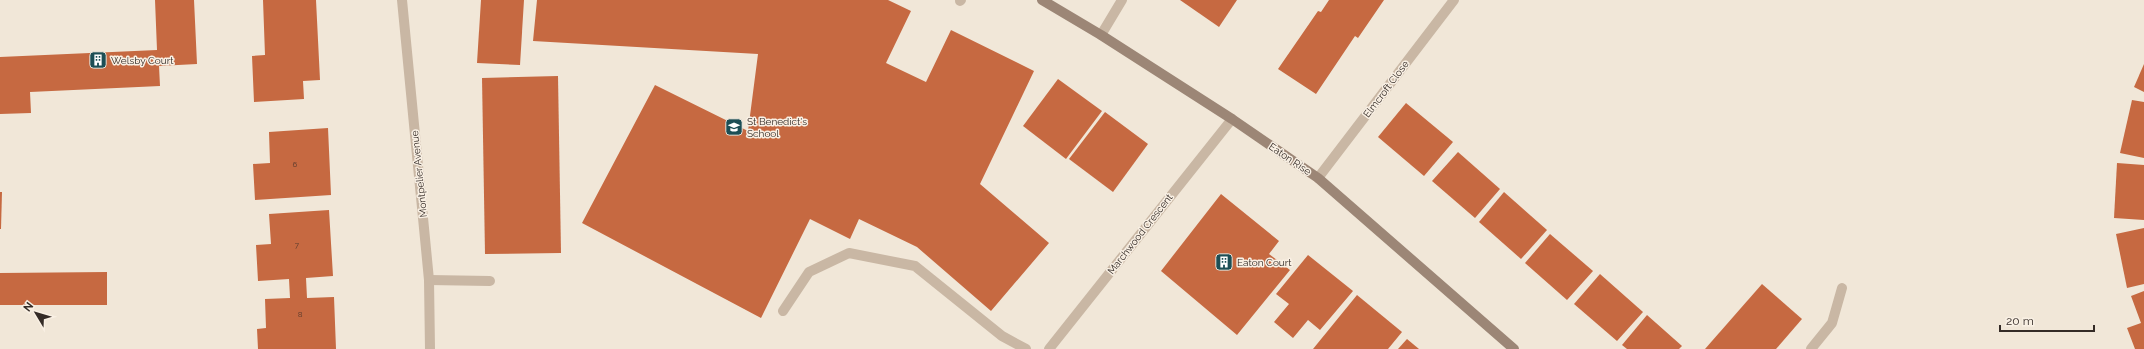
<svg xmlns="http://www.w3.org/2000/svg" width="2144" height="349" font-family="Raleway,sans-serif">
	<rect width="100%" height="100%" fill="#f1e7d8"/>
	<g fill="#c66941">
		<polygon points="155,0 194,0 197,64 159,66 160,86 30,92 31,113 0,114 0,57 157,50"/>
		<polygon points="263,0 316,0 320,80 303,81 304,99 254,102 252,56 265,55"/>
		<polygon points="481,0 524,0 520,65 477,63"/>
		<polygon points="537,0 888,0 911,11 886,63 926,82 951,30 1034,71 980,184 1049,243 991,311 917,247 859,219 850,239 810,219 761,318 582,223 655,85 748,131 758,54 533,41"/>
		<polygon points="1180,0 1237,0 1219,27"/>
		<polygon points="1329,0 1384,0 1358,38 1355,36 1316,94 1278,69 1318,11 1321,12"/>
		<polygon points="2144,64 2144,92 2134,87"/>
		<polygon points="558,76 561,253 485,254 482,78"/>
		<polygon points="1058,79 1102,111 1066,159 1023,126"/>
		<polygon points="2132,100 2144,102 2144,158 2120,153"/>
		<polygon points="1406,103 1453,142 1424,176 1378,137"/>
		<polygon points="1105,112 1148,144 1113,192 1069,159"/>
		<polygon points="328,128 331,195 255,200 253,164 270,163 269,132"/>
		<polygon points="1458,152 1500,189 1475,218 1432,181"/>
		<polygon points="2117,163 2144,165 2144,220 2114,218"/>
		<polygon points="0,192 2,192 1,229 0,229"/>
		<polygon points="1504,192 1547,230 1521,259 1479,222"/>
		<polygon points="1221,194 1279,241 1269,254 1290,270 1237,335 1161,271"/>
		<polygon points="329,210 333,276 306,278 307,298 334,297 336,349 258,349 257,329 266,328 265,299 290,298 289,279 258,281 256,245 271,244 269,214"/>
		<polygon points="2144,228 2144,284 2127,288 2116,234"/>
		<polygon points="1550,234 1593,271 1567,300 1525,263"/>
		<polygon points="1308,255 1353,291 1320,330 1308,320 1293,338 1274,322 1289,304 1276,294"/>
		<polygon points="107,272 107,305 0,305 0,273"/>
		<polygon points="1600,274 1643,312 1617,341 1574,304"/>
		<polygon points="1762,284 1802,319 1776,349 1705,349"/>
		<polygon points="2144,291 2144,349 2135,349 2127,328 2141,323 2131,296"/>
		<polygon points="1357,295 1402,332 1388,349 1313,349"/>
		<polygon points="1647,315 1682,346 1679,349 1627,349 1622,345"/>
		<polygon points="1407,339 1419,349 1398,349"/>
	</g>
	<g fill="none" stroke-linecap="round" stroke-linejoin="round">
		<g stroke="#c9b7a4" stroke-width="10">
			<polyline points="960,1 961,0"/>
			<polyline points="429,280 490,281"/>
			<polyline points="783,311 809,272 849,253 915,266 1002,336 1026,349"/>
			<polyline points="1811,349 1832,323 1842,288"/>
		</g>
		<g stroke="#c9b7a4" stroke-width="10">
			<polyline points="402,0 429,280 430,349"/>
			<polyline points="1101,35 1122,0"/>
			<polyline points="1318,178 1454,0"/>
			<polyline points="1049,349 1232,119"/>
		</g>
		<polyline stroke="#9c8676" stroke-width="10" points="1042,0 1101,35 1232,119 1318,178 1514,349"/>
	</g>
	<defs>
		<symbol id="building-square" viewBox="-11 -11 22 22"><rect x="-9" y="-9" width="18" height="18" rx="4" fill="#1c4e55" stroke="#f9f0e4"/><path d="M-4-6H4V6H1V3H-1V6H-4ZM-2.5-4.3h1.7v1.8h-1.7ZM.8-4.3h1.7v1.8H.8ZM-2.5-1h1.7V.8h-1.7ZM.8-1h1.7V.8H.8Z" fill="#fff"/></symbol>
		<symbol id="school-square" viewBox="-11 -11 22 22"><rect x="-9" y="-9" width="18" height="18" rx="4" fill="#1c4e55" stroke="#f9f0e4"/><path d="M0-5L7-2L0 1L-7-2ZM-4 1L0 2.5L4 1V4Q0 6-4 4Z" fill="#fff"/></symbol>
	</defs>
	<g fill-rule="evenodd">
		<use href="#building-square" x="88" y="50" width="20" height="20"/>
		<use href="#school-square" x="724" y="117" width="20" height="20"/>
		<use href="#building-square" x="1214" y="252" width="20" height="20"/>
	</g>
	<g text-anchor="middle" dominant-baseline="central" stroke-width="3" stroke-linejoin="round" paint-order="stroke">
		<g font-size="8" fill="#583a2d">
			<text x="295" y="164">6</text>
			<text x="297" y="245">7</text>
			<text x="300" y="314">8</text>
		</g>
		<g font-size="10" fill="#342b26" stroke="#f9f0e4" text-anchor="start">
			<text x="111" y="60">Welsby Court</text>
			<text x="747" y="121">St Benedict's<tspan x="747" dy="12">School</tspan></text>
			<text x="1237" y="262">Eaton Court</text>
		</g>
		<g font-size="10" fill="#342b26" stroke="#f9f0e4">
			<text transform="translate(1386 89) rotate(-53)">Elmcroft Close</text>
			<text transform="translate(1290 159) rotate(34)">Eaton Rise</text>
			<text transform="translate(419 174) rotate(-96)">Montpelier Avenue</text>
			<text transform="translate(1140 234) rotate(-52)">Marchwood Crescent</text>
		</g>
	</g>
	<g transform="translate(36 313) rotate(308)" stroke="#f9f0e4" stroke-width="3" paint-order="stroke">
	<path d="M0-3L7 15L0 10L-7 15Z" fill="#342b26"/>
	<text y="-6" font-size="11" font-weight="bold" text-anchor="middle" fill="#342b26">N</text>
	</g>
	<path d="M2000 325v6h94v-6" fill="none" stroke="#342b26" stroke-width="2"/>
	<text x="2006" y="325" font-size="12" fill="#342b26" stroke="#f9f0e4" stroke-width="3" paint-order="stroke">20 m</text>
</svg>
